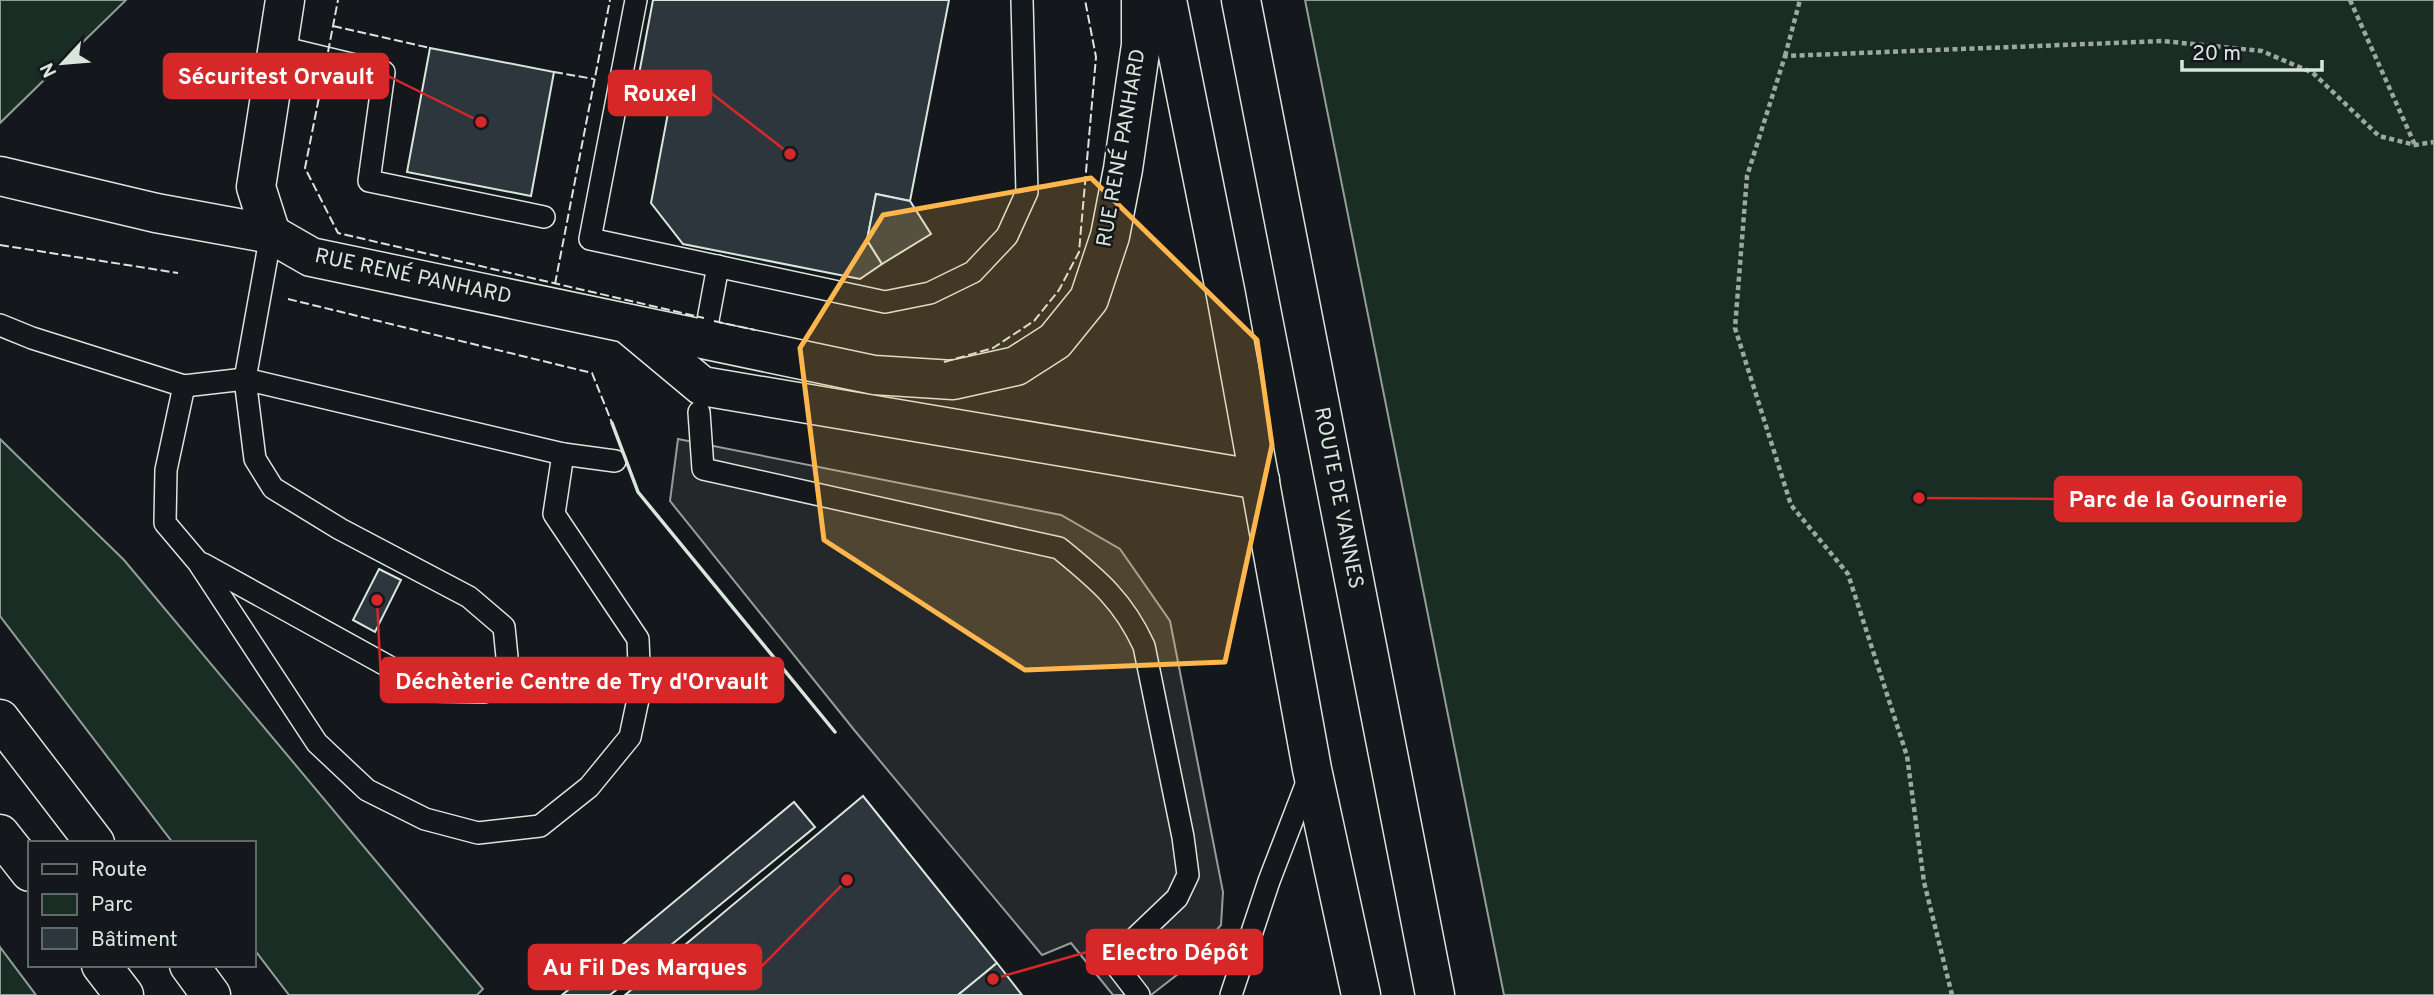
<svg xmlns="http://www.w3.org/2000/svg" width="2434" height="995" font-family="Overpass,sans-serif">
	<rect width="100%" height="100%" fill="#14181c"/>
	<g fill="#1a2d24" stroke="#939e99" stroke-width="2">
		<polygon points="0,0 126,0 0,123"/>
		<polygon points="1305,0 2434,0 2434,995 1504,995"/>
		<polygon points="0,439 124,560 483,989 477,995 289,995 254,949 254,843 173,843 0,616"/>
		<polygon points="0,947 36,995 0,995"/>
	</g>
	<polygon fill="#24282b" stroke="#939e99" stroke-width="2" points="678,439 1061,515 1120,549 1170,621 1223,892 1221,925 1178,974 1151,995 1113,995 1071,943 1042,955 855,731 670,501"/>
	<g fill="#2c363c" stroke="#d8e6dc" stroke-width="2">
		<polygon points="653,0 949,0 910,201 876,194 867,240 882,264 860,279 683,244 651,203 668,113 633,106"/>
		<polygon points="430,48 554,72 531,196 407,172"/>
		<polygon points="876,194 910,201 931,234 882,264 867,240"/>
		<polygon points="379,569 401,580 375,632 353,620"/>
		<polygon points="863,796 997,963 958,995 625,995"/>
		<polygon points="794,802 815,827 610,995 562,995"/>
		<polygon points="997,963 1022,995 958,995"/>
	</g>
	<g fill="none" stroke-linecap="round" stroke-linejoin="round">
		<defs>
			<g id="lane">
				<polyline points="636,0 590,239 885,302 930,293 973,272 1007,236 1027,192 1022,0"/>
				<polyline points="276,46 384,72 369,181 544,217"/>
				<polyline points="271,234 245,379 563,454 615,461"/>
				<polyline points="0,325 32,338 184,386 166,470 165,523 198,562 317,743 367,790 425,819 478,833 540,826 589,787 630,737 640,690 638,639 554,514 563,454"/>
				<polyline points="708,340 708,320 718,266"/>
				<polyline points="184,386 245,379 255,459 273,488 340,529 469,597 504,627 508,667 484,692 433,691 203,564"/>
				<path d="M699,412L703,469L1059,548C1098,580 1123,600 1144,646L1183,837L1188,875L1177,898L1112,960L1139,995"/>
				<polyline points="1231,995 1269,881 1309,777"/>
			</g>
			<g id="street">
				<polyline points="0,176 156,213 271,234 311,257 874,375 953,380 1016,366 1055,341 1089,299 1110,236 1123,169 1141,45 1141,0"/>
				<polyline points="271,234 256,187 285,0"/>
				<polyline points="630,326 702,386 1260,480"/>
			</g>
			<g id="secondary">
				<polyline points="1167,0 1226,295 1312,769 1361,995"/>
				<polyline points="1241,0 1435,995"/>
			</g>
			<g id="highway">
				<polyline points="0,719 95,843"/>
				<polyline points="0,834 30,872"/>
				<polyline points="101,965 124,995"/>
				<polyline points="189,965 211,995"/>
			</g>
		</defs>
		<use href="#lane" stroke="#d8e6dc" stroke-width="24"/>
		<use href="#street" stroke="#d8e6dc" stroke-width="41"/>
		<use href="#secondary" stroke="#d8e6dc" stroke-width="41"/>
		<use href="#highway" stroke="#d8e6dc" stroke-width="41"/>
		<g stroke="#9da8a2" stroke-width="4.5" stroke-dasharray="5 3.5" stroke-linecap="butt">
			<polyline points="2350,0 2415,145"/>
			<polyline points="1785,56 1800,0"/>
			<polyline points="1952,995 1924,882 1907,756 1848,574 1791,505 1735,328 1747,176 1785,56 2163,41 2262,51 2313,73 2379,136 2415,145 2434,142"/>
		</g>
		<use href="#lane" stroke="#14181c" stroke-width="21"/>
		<use href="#street" stroke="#14181c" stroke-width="38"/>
		<use href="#secondary" stroke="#14181c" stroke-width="38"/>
		<use href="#highway" stroke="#14181c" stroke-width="38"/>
		<g stroke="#d8e6dc" stroke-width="2" stroke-dasharray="9 3.5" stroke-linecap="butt">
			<polyline points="333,26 430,48"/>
			<polyline points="328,52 338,0"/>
			<polyline points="326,62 305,168 338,233 704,318"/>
			<polyline points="554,72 594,79"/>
			<polyline points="0,245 178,273"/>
			<polyline points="555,284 610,0"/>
			<polyline points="288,299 592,373 612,423"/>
			<polyline points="714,321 755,330"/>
			<polyline points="944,362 993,348 1034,321 1059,290 1079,252 1096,57 1085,0"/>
		</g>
		<polyline stroke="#d8e6dc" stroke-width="3.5" points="612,423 638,492 835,732"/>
	</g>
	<path fill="#ffb74d" fill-opacity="0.2" stroke="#ffb74d" stroke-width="5" stroke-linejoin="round" d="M1091,178L1257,340L1272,445L1225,662L1025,670L824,540L800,348L883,215Z"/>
	<g text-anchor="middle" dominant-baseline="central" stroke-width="5" stroke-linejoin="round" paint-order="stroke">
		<g font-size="21" fill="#d8e6dc" stroke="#14181c">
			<text transform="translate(1122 148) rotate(-80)">RUE RENÉ PANHARD</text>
			<text transform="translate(413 277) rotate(12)">RUE RENÉ PANHARD</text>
			<text transform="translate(1338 498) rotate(79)">ROUTE DE VANNES</text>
		</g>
	</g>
	<path fill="none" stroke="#d62828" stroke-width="2.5" d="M481 122L388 76M790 154L711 93M1919 498L2055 499M377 600L381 680M993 979L1087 952M847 880L761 967"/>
	<g fill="#d62828" stroke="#14181c" stroke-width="2.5">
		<circle cx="481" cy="122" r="7"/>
		<circle cx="790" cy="154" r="7"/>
		<circle cx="1919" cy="498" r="7"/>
		<circle cx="377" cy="600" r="7"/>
		<circle cx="993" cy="979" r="7"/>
		<circle cx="847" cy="880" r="7"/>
	</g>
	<g fill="#d62828" stroke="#d62828" stroke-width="2.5">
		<rect x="164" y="54" width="224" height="44" rx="7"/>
		<rect x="609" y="71" width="102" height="44" rx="7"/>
		<rect x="2055" y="477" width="246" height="44" rx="7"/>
		<rect x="381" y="658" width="402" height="44" rx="7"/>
		<rect x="1087" y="930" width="175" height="44" rx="7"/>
		<rect x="529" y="945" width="232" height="44" rx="7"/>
	</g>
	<g font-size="23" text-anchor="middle" font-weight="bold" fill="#fff">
		<text x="276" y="84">Sécuritest Orvault</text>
		<text x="660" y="101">Rouxel</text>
		<text x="2178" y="507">Parc de la Gournerie</text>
		<text x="582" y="689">Déchèterie Centre de Try d'Orvault</text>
		<text x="1175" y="960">Electro Dépôt</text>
		<text x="645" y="975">Au Fil Des Marques</text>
	</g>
	<rect x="28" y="841" width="228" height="126" fill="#14181c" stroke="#626a69" stroke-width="2"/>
	<rect x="42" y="864" width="35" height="10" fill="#14181c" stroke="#626a69" stroke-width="2"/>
	<text x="91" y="876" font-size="21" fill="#d8e6dc">Route</text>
	<rect x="42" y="894" width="35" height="21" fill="#1a2d24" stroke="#626a69" stroke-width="2"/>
	<text x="91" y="911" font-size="21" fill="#d8e6dc">Parc</text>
	<rect x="42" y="928" width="35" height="21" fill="#2c363c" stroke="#626a69" stroke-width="2"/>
	<text x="91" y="946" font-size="21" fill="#d8e6dc">Bâtiment</text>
	<g transform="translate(63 63) rotate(244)" stroke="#14181c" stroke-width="5" paint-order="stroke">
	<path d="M0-5L12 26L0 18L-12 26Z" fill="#d8e6dc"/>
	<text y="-10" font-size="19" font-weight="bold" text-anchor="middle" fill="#d8e6dc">N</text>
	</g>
	<path d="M2182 60v10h140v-10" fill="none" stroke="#d8e6dc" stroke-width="3.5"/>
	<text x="2192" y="60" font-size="21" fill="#d8e6dc" stroke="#14181c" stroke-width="5" paint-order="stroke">20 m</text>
</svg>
